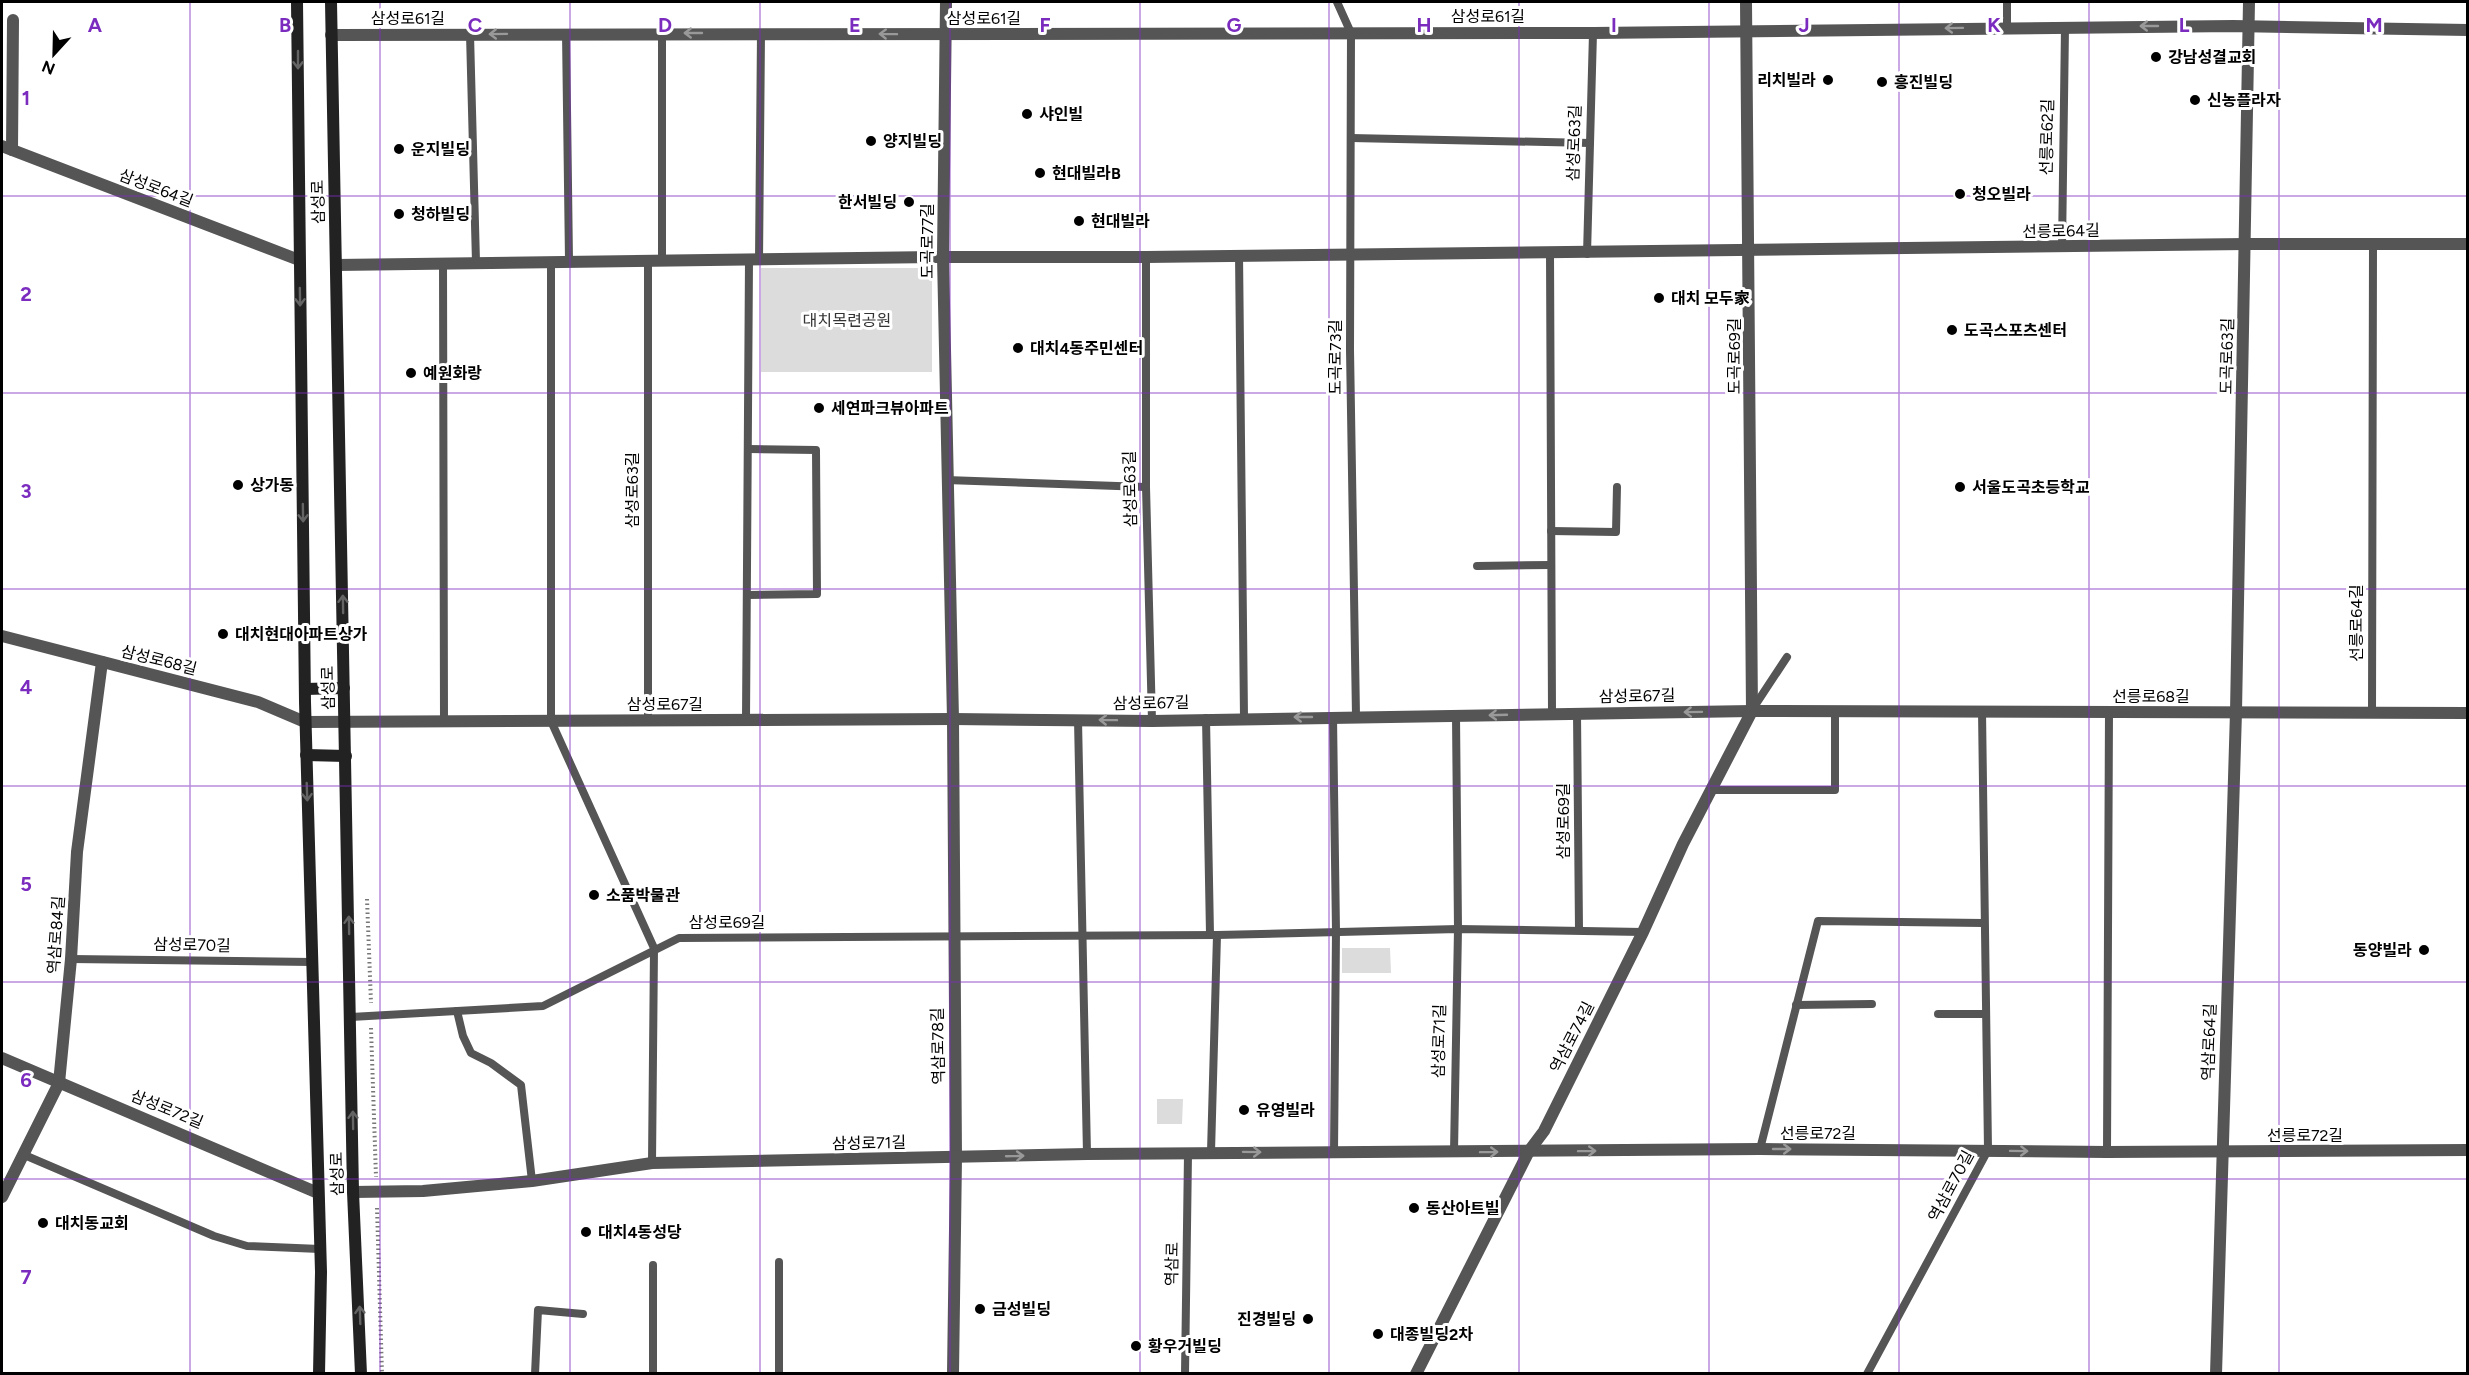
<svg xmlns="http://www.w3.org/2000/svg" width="2469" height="1375" font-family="Figtree,'Noto Sans KR',sans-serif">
	<rect width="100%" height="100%" fill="#fff"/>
	<g fill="#dcdcdc">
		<rect x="761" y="268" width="171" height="104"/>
		<polygon points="1342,948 1390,948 1391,973 1342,973"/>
		<polygon points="1157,1099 1183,1099 1182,1124 1157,1124"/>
	</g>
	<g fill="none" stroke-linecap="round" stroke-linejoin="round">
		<g stroke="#777" stroke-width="4" stroke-dasharray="1.5 3" stroke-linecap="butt">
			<polyline points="367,899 371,1003"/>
			<polyline points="371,1028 376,1177"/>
			<polyline points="377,1208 382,1374"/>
		</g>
		<g stroke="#555" stroke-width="8">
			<polyline points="1337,2 1351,33 1350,350 1356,716"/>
			<polyline points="2007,2 2007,27"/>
			<polyline points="566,33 569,260"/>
			<polyline points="662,33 662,260"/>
			<polyline points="470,34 476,262"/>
			<polyline points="1351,138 1590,143"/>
			<polyline points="2062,248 2065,27"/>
			<polyline points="1239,254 1244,717"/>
			<polyline points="1550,254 1552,712"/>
			<polyline points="1587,254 1593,33"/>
			<polyline points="1146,257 1146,487 1152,721"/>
			<polyline points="648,260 648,720"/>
			<polyline points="551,261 551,721 654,948 652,1163"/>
			<polyline points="759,261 761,33"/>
			<polyline points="443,262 444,722"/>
			<polyline points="946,480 1146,487"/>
			<polyline points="1551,531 1616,532 1617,487"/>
			<polyline points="1477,566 1551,565"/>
			<polyline points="748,595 817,594 816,450 749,449"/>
			<polyline points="1752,710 1787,657"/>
			<polyline points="1577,713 1579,930"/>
			<polyline points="2372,713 2373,246"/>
			<polyline points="1333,717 1336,931 1334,1153"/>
			<polyline points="1206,718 1210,934"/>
			<polyline points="746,720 749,260"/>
			<polyline points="1078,720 1087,1154"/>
			<polyline points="1710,790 1835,790 1835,711"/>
			<polyline points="71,959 312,962"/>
			<polyline points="1796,1005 1872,1004"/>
			<polyline points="457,1011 463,1036 471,1053 491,1063 521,1085 532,1181"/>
			<polyline points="1938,1014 1985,1014"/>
			<polyline points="351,1017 543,1006 679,938 1217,935 1458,929 1643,932"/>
			<polyline points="1760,1149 1818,921 1983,923"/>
			<polyline points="1211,1152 1217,935"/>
			<polyline points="1454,1152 1458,929 1456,716"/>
			<polyline points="2107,1152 2109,712"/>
			<polyline points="22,1154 214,1236 247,1246 320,1249"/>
			<polyline points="535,1374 538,1310 583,1314"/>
			<polyline points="653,1374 653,1265"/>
			<polyline points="779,1374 779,1262"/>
			<polyline points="1185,1374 1188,1154"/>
			<polyline points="1867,1374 1988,1150 1982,711"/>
		</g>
		<g stroke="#555" stroke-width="12">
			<polyline points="946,2 943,257 953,719 956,1158 953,1374"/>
			<polyline points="331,35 1593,33 2233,26 2468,30"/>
			<polyline points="2,146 299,260"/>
			<polyline points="12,150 13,20"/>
			<polyline points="336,265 936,257 1146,257 2246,244 2468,244"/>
			<polyline points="2,636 258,702 305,722 953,719 1152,721 1752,711 2468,713"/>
			<polyline points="2,1058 318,1193"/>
			<polyline points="353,1192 423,1191 532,1181 652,1163 1087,1154 1760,1149 2107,1152 2468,1150"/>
			<polyline points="2,1197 59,1083 71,959 77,852 102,662"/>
			<polyline points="1416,1374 1529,1151 1544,1131 1643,932 1683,844 1752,711 1746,2"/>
			<polyline points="2216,1374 2236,712 2249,2"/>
		</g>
		<g stroke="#222" stroke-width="12">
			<polyline points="297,2 305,702 321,1272 319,1374"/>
			<polyline points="331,2 353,1192 361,1374"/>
			<polyline points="305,689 344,688"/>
			<polyline points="306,755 346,756"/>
		</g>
	</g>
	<defs><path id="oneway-shaft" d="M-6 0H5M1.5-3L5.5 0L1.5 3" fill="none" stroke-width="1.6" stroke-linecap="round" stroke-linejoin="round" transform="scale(1.5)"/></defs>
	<g stroke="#999">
		<use href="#oneway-shaft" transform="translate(2149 26) rotate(180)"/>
		<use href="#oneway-shaft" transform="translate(1954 28) rotate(179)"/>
		<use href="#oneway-shaft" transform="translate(693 33) rotate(-180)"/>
		<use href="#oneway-shaft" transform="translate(498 34) rotate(179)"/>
		<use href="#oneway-shaft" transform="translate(888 34) rotate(-179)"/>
		<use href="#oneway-shaft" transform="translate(1693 712) rotate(179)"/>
		<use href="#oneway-shaft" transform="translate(1498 715) rotate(178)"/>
		<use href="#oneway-shaft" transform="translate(1303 717) rotate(180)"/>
		<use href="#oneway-shaft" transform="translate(1108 720) rotate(-179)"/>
		<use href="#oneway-shaft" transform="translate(1782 1149)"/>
		<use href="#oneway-shaft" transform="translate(1587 1151) rotate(-1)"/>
		<use href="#oneway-shaft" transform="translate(2019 1151) rotate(1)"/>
		<use href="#oneway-shaft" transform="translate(1252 1152) rotate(1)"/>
		<use href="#oneway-shaft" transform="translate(1489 1152) rotate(-1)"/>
		<use href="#oneway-shaft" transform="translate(1015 1156) rotate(-2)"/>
	</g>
	<g stroke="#646464">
		<use href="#oneway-shaft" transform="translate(298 60) rotate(90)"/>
		<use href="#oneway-shaft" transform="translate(300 297) rotate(89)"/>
		<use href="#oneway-shaft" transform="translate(303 513) rotate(89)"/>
		<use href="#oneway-shaft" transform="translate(343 604) rotate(-91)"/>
		<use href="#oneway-shaft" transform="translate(307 792) rotate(88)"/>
		<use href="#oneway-shaft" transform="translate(349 925) rotate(-91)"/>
		<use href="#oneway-shaft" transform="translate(353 1120) rotate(-91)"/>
		<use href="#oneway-shaft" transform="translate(360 1315) rotate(-92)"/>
	</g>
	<path fill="none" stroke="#7b2cbf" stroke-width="1.5" stroke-opacity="0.55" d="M190,2V1374M380,2V1374M570,2V1374M760,2V1374M950,2V1374M1140,2V1374M1329,2V1374M1519,2V1374M1709,2V1374M1899,2V1374M2089,2V1374M2279,2V1374M2,196H2468M2,393H2468M2,589H2468M2,786H2468M2,982H2468M2,1179H2468"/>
	<g fill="#000" stroke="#fff" stroke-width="2">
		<circle cx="2156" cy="57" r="6"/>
		<circle cx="1828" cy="80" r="6"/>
		<circle cx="1882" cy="82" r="6"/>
		<circle cx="2195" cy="100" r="6"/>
		<circle cx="1027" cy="114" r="6"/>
		<circle cx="871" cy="141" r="6"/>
		<circle cx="399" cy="149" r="6"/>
		<circle cx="1040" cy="173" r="6"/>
		<circle cx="1960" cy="194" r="6"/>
		<circle cx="909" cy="202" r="6"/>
		<circle cx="399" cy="214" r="6"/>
		<circle cx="1079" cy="221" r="6"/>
		<circle cx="1659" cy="298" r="6"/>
		<circle cx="1952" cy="330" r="6"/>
		<circle cx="1018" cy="348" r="6"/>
		<circle cx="411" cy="373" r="6"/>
		<circle cx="819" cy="408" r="6"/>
		<circle cx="238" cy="485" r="6"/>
		<circle cx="1960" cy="487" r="6"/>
		<circle cx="223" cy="634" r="6"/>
		<circle cx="594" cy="895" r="6"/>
		<circle cx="2424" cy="950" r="6"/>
		<circle cx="1244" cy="1110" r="6"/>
		<circle cx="1414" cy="1208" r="6"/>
		<circle cx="43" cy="1223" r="6"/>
		<circle cx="586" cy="1232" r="6"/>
		<circle cx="980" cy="1309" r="6"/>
		<circle cx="1308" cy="1319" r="6"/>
		<circle cx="1378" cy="1334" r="6"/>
		<circle cx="1136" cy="1346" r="6"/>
	</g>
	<g text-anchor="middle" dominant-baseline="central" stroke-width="6" stroke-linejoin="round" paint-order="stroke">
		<g font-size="16" fill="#000" stroke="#fff">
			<text x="1488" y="16">삼성로61길</text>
			<text x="408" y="18">삼성로61길</text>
			<text x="984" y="18">삼성로61길</text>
			<text transform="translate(2047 137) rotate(-89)">선릉로62길</text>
			<text transform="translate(1574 143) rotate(-88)">삼성로63길</text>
			<text transform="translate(156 188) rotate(21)">삼성로64길</text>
			<text transform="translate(318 202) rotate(-91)">삼성로</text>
			<text transform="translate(2061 231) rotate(-1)">선릉로64길</text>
			<text transform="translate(927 241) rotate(-90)">도곡로77길</text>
			<text transform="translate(1734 356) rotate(-90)">도곡로69길</text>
			<text transform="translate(2227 356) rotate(-89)">도곡로63길</text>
			<text transform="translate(1335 357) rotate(-90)">도곡로73길</text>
			<text transform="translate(1130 489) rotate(-91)">삼성로63길</text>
			<text transform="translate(632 490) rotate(-90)">삼성로63길</text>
			<text transform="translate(2356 623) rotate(-90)">선릉로64길</text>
			<text transform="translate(159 660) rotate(14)">삼성로68길</text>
			<text transform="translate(328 688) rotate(-91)">삼성로</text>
			<text transform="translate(1637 696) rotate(-1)">삼성로67길</text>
			<text x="2151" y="696">선릉로68길</text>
			<text transform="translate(1151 703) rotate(-1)">삼성로67길</text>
			<text x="665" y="704">삼성로67길</text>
			<text transform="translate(1563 821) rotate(-90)">삼성로69길</text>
			<text x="727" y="922">삼성로69길</text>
			<text transform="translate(56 935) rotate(-86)">역삼로84길</text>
			<text transform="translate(192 945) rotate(1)">삼성로70길</text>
			<text transform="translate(1572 1037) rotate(-63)">역삼로74길</text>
			<text transform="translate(1439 1041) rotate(-89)">삼성로71길</text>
			<text transform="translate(2209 1042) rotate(-88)">역삼로64길</text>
			<text transform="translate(938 1046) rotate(-91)">역삼로78길</text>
			<text transform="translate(167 1109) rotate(22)">삼성로72길</text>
			<text x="1818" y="1133">선릉로72길</text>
			<text x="2305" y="1135">선릉로72길</text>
			<text transform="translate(869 1143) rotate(-1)">삼성로71길</text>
			<text transform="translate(337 1174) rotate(-91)">삼성로</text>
			<text transform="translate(1951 1186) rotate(-62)">역삼로70길</text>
			<text transform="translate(1172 1264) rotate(-89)">역삼로</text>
		</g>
		<g font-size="16" font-weight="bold" fill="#000" stroke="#fff" text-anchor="start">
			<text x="2168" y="57">강남성결교회</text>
			<text x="1816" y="80" text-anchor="end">리치빌라</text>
			<text x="1894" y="82">흥진빌딩</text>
			<text x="2207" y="100">신농플라자</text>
			<text x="1039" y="114">샤인빌</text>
			<text x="883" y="141">양지빌딩</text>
			<text x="411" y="149">운지빌딩</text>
			<text x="1052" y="173">현대빌라B</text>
			<text x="1972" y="194">청오빌라</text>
			<text x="897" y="202" text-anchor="end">한서빌딩</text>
			<text x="411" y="214">청하빌딩</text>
			<text x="1091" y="221">현대빌라</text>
			<text x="1671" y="298">대치 모두家</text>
			<text x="1964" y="330">도곡스포츠센터</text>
			<text x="1030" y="348">대치4동주민센터</text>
			<text x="423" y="373">예원화랑</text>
			<text x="831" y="408">세연파크뷰아파트</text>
			<text x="250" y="485">상가동</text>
			<text x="1972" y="487">서울도곡초등학교</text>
			<text x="235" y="634">대치현대아파트상가</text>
			<text x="606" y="895">소품박물관</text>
			<text x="2412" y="950" text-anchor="end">동양빌라</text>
			<text x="1256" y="1110">유영빌라</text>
			<text x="1426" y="1208">동산아트빌</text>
			<text x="55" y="1223">대치동교회</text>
			<text x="598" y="1232">대치4동성당</text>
			<text x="992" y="1309">금성빌딩</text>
			<text x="1296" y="1319" text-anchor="end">진경빌딩</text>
			<text x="1390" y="1334">대종빌딩2차</text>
			<text x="1148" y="1346">황우거빌딩</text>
		</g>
		<g font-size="16" fill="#333" stroke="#fff">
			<text x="847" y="320">대치목련공원</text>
		</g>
	</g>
	<g font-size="20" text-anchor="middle" font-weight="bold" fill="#7b2cbf" stroke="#fff" stroke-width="6" stroke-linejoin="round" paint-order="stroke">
		<text x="95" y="32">A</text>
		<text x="285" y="32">B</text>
		<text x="475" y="32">C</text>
		<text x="665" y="32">D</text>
		<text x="855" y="32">E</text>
		<text x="1045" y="32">F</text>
		<text x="1234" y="32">G</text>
		<text x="1424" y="32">H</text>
		<text x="1614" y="32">I</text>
		<text x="1804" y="32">J</text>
		<text x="1994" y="32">K</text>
		<text x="2184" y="32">L</text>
		<text x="2374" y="32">M</text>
		<text x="26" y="105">1</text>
		<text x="26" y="301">2</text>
		<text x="26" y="498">3</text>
		<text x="26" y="694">4</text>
		<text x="26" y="891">5</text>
		<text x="26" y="1087">6</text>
		<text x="26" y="1284">7</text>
	</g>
	<rect width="2469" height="1375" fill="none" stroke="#000000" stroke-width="6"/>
	<g transform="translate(54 54) rotate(202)" stroke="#ffffff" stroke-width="4.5" paint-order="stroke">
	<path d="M0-4.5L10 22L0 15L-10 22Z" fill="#000000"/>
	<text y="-9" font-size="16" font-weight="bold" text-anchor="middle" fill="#000000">N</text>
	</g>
</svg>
